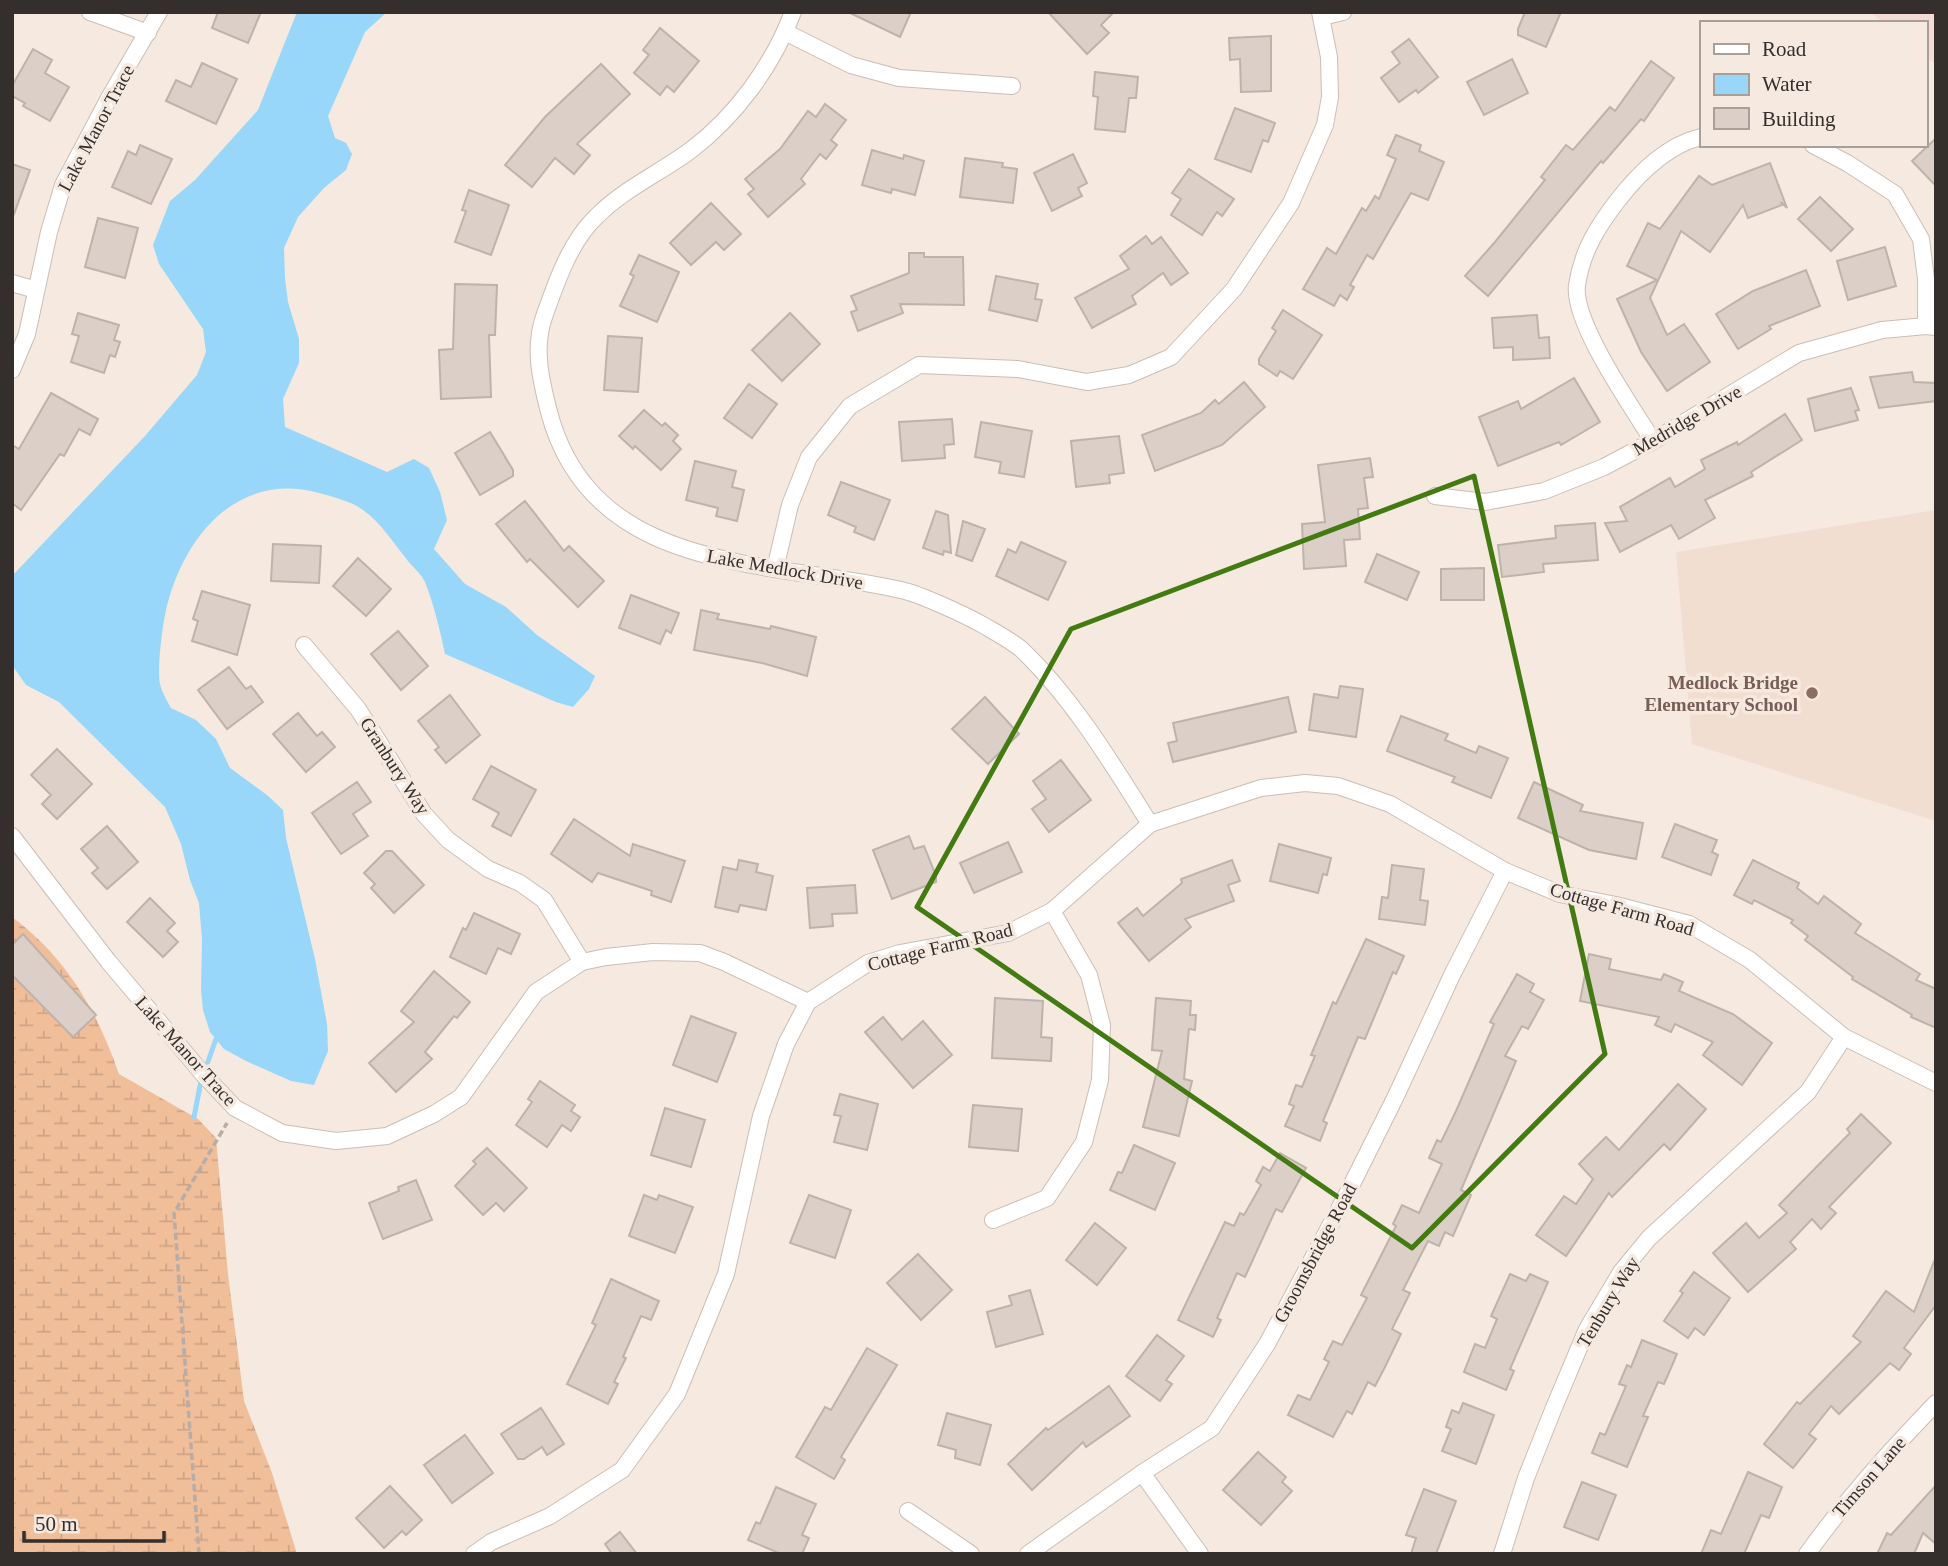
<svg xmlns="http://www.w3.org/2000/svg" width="1948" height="1566" font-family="Georgia,serif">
	<defs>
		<pattern id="wetland-marsh" width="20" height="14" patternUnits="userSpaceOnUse" patternTransform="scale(1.75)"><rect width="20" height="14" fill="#f1be9a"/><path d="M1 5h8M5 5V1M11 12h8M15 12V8" fill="none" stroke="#cfa485"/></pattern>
	</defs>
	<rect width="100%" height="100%" fill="#f5e9e0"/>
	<polygon fill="#f4dbd3" points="1870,12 1936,12 1936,64 1925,56 1925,23 1884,23"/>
	<polygon fill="#f1ded0" points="1936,510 1936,821 1692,744 1676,552"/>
	<path fill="url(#wetland-marsh)" d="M12,917C67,958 97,1011 119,1074L198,1119L216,1138L228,1274L244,1401L272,1473L297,1554H12Z"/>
	<path fill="#98d7f9" d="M297,12H387L365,32L328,116L335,138L346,143L352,154L346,170L324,188L298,217L284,248L285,278L288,302L299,339V363L283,399L285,427L387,472L414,459L429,468L440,492L447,520L434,549L465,584L506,607L537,635L595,676L589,689L573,707L556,702L445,654C440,630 434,605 425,582C421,573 411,566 405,557C392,541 381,523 363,510C351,501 333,497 319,493C235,470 180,541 165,615C162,630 157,670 160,684C162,692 167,701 171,708L196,720L216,739L230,768L267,795L283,810L286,838L315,959L327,1024L328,1051L314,1085L291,1081L246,1061L224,1049L210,1032L203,1010L201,990L202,939L199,903L190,880L181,844L165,807L59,702L26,685L12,665V576L145,436L197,375L206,352L203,329L159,264L153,245L170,201L195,180L258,110Z"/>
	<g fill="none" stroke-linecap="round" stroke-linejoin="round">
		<polyline stroke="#98d7f9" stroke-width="5" points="194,1117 201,1081 216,1039"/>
	</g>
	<g fill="#dbcfc7" stroke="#beb3aa" stroke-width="2">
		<polygon points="218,12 261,12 248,43 212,28"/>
		<polygon points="848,12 911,12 900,37"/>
		<polygon points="1048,12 1114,12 1101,25 1109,33 1087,54"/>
		<polygon points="1525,12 1561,12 1546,47 1518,35 1518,29"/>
		<polygon points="660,28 699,61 674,92 667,86 660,95 634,73 649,55 643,50"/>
		<polygon points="1271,36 1271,91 1241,92 1240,59 1230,60 1229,38"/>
		<polygon points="1409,39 1438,77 1418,93 1416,90 1399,102 1381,78 1400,63 1392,52"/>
		<polygon points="33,49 52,60 45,73 69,87 50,121 23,106 25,103 12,96 12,86"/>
		<polygon points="1512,59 1528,93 1484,115 1467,82"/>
		<polygon points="1651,61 1674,78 1644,121 1641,119 1603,163 1601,161 1488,296 1465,276 1495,242 1545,180 1541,177 1566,145 1573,150 1610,107 1615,111"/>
		<polygon points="202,63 237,79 216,124 166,101 176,80 191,87"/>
		<polygon points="601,64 630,94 577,144 590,155 574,174 555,158 532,187 505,165 545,117"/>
		<polygon points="1095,72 1138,77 1136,98 1129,98 1125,132 1095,129 1098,97 1093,96"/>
		<polygon points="825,104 846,120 831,140 837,145 826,159 820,154 801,179 805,184 768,217 748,194 754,189 745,179 780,149 808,111 816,117"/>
		<polygon points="1235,108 1275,123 1268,142 1263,140 1251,172 1215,159"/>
		<polygon points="1396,135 1421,145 1419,151 1444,162 1428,200 1411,193 1373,259 1367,255 1350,285 1354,287 1347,300 1340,295 1334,306 1303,289 1327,248 1336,254 1362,208 1366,211 1375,196 1379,199 1396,159 1387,155"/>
		<polygon points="1936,138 1936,186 1912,161"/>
		<polygon points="140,145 172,159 151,204 112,187 128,151 136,155"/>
		<polygon points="872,150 903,159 904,155 924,161 915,195 892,189 891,193 862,185"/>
		<polygon points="1073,154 1087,183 1078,188 1082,196 1052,211 1034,173"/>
		<polygon points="965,158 1003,163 1002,167 1017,169 1013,203 960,197"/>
		<polygon points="1770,163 1787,208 1781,202 1782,205 1748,218 1743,205 1710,252 1681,231 1650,298 1667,335 1684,324 1710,362 1667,391 1641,352 1617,299 1657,280 1627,266 1648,223 1660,229 1699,176 1712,185"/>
		<polygon points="12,164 30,170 14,214 12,213"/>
		<polygon points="1189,169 1234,199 1222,216 1217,212 1202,235 1171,215 1181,199 1172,193"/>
		<polygon points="469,190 509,205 491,255 455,242 466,211 462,210"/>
		<polygon points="1820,197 1853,229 1831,251 1798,219"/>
		<polygon points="711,203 741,234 724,250 716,242 691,265 670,243"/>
		<polygon points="98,218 138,228 125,278 85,267"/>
		<polygon points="1146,236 1152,244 1161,237 1188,273 1171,285 1163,273 1132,296 1136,304 1092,328 1075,298 1129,269 1120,256"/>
		<polygon points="1885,247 1896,286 1848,300 1837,261"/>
		<polygon points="909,253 924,253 924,257 963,257 964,305 900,304 903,313 858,331 851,312 857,310 851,296 909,273"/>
		<polygon points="639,255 679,272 657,322 620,306 634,276 630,274"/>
		<polygon points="1806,270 1820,306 1769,326 1771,329 1738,349 1716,314 1753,291"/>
		<polygon points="996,276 1038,284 1035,299 1042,300 1037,321 989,310"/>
		<polygon points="455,284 497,285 495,335 489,335 491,397 441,399 439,350 453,349"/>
		<polygon points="1283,310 1322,335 1293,379 1280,371 1277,376 1259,364 1259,359 1276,331 1272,328"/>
		<polygon points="78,313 119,325 114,340 120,342 115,357 110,355 104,373 71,362 79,336 72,334"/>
		<polygon points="790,313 820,344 782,381 752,350"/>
		<polygon points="1537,315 1539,338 1549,337 1550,358 1513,360 1513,347 1494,348 1492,318"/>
		<polygon points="608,336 642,338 638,392 604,390"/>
		<polygon points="1912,372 1914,382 1936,383 1936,401 1879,408 1870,377"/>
		<polygon points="1574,378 1600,422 1561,445 1559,442 1498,466 1479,417 1518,401 1521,409"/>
		<polygon points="1244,382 1265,407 1222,445 1155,471 1142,435 1201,413 1215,400 1219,404"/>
		<polygon points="749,384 777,404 752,438 724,418"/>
		<polygon points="1851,388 1859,410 1855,411 1858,420 1815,431 1808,399"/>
		<polygon points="51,393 98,419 90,435 79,429 64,456 60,454 21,510 12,503 12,445 19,449"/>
		<polygon points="644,410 662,426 665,423 678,435 673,441 681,449 661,470 635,446 633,449 619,436"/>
		<polygon points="1785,414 1802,440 1751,472 1753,476 1705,500 1715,518 1679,539 1671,525 1620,552 1605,523 1627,521 1620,507 1670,478 1675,487 1705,469 1701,460 1737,442 1738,445"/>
		<polygon points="952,419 954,444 944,445 945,458 902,461 899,422"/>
		<polygon points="981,422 1032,431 1024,477 999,473 1001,462 975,457"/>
		<polygon points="490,432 513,470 513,476 480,495 455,453"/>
		<polygon points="1119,436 1124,473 1109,475 1110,483 1076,487 1071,441"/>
		<polygon points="1370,458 1373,477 1364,478 1368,508 1358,509 1360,539 1344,540 1346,566 1304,569 1302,524 1325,522 1318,465"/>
		<polygon points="695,461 736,471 732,487 744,490 737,521 716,516 718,508 686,500"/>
		<polygon points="841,482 890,500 874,540 854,532 856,527 828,515"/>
		<polygon points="525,501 564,551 569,546 604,581 578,607 530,559 527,562 496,524"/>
		<polygon points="936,511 948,515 951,553 944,551 943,555 923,548"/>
		<polygon points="963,521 985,529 972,561 956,555"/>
		<polygon points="1595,523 1598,560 1543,564 1544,572 1502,577 1498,545 1556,538 1555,526"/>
		<polygon points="1021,542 1066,562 1048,600 996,576 1008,549 1016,553"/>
		<polygon points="273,544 321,546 319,583 271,581"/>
		<polygon points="1377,554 1419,572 1407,600 1365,582"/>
		<polygon points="358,558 391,589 366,616 333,586"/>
		<polygon points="1484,568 1484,600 1441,600 1441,569"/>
		<polygon points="202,591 250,605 237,655 192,641 198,621 193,619"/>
		<polygon points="631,595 679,613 671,633 666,630 660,644 619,628"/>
		<polygon points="701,610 719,614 717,619 770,629 771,626 816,637 807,676 762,663 694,650"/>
		<polygon points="398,631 428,666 401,690 371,654"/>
		<polygon points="229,667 246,689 251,686 263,702 227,729 198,690"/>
		<polygon points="1340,686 1363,689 1356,737 1309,730 1314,694 1338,698"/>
		<polygon points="450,695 480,735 446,763 435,750 439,747 418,721"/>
		<polygon points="985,697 1019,734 988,764 952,729"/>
		<polygon points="1288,697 1296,732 1173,762 1168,743 1177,741 1173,723"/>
		<polygon points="298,713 317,736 322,732 335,747 306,772 273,734"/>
		<polygon points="1401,716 1448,734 1445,740 1476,753 1479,746 1508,758 1491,798 1452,782 1455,777 1387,751"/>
		<polygon points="57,749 92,784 57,819 42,804 51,795 31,775"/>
		<polygon points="1061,760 1091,800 1049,832 1032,809 1046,799 1033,781"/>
		<polygon points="491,766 536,790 511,836 492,826 499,813 473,799"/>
		<polygon points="357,782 371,802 353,814 368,836 341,854 312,813"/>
		<polygon points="1534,782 1583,805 1580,811 1643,823 1636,859 1589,850 1518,818"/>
		<polygon points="574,819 630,856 633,844 685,861 671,902 651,895 652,891 598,873 592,882 551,854"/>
		<polygon points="1675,824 1717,840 1712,852 1718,855 1711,875 1662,857"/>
		<polygon points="107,826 138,862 107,889 92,873 98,868 81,849"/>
		<polygon points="909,836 914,849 924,846 936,876 936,882 892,899 873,850"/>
		<polygon points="1008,842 1022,872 974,893 960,863"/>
		<polygon points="1279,844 1331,858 1327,875 1323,874 1318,893 1270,881"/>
		<polygon points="386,851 392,851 424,885 394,913 371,888 375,884 364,873"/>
		<polygon points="739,860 758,864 756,872 773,876 766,910 740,905 738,912 715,907 723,867 737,870"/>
		<polygon points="1232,860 1240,881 1228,885 1234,901 1185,919 1191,927 1149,961 1118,923 1137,908 1143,916 1182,883 1181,879"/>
		<polygon points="1753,860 1799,883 1797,888 1818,904 1824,896 1861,924 1855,933 1920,974 1916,980 1936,989 1936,1028 1911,1017 1912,1015 1852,979 1853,977 1805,940 1808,936 1791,923 1793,920 1754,900 1752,904 1734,895"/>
		<polygon points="1392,865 1424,869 1420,900 1428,901 1425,925 1379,919 1382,897 1388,898"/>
		<polygon points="855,885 857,913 832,914 833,926 810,928 807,888"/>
		<polygon points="150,898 175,923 167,931 178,942 163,957 127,922"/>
		<polygon points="474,913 520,934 511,954 498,948 486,974 450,957 463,928 466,930"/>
		<polygon points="23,934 96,1015 73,1037 12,975 12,945"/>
		<polygon points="1366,939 1404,956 1396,974 1393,972 1365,1039 1358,1037 1323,1121 1327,1123 1320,1141 1285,1126 1294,1106 1289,1104 1296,1085 1302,1087 1315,1056 1311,1055 1333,1002 1336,1004"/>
		<polygon points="1589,954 1611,959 1609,969 1661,980 1664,974 1683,982 1679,991 1733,1014 1772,1043 1742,1085 1703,1055 1713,1042 1675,1024 1671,1032 1655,1025 1659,1017 1580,1001"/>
		<polygon points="434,971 470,1002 457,1018 454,1016 425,1052 432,1059 396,1092 369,1063 414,1022 401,1011"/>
		<polygon points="1517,974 1534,984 1530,992 1544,1000 1528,1029 1522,1026 1505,1056 1516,1061 1461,1190 1471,1195 1453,1236 1445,1232 1439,1246 1428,1241 1403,1290 1410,1293 1392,1329 1401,1334 1384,1369 1375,1386 1368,1382 1352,1414 1347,1411 1333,1437 1288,1415 1298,1395 1310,1400 1329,1362 1324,1359 1333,1341 1342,1345 1367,1298 1361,1295 1396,1226 1393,1224 1402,1205 1419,1213 1442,1164 1429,1158 1437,1140 1441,1142 1456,1111 1494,1024 1490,1022"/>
		<polygon points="995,998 1043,1001 1041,1037 1052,1038 1051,1061 992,1058"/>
		<polygon points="1156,998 1191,1001 1190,1015 1196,1015 1195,1030 1189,1029 1184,1079 1192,1081 1179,1136 1143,1127 1162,1051 1152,1050"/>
		<polygon points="691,1016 736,1033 717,1082 673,1065"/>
		<polygon points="883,1017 902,1040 923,1021 952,1055 913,1088 865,1032"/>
		<polygon points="540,1081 575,1105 571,1111 580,1117 571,1131 562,1125 547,1147 516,1125 532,1102 528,1099"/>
		<polygon points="1678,1084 1706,1109 1670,1150 1664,1144 1612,1197 1609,1193 1566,1256 1536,1235 1564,1196 1576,1204 1593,1179 1579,1164 1606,1137 1619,1150"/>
		<polygon points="840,1094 878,1104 867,1150 834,1142 841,1116 834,1115"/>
		<polygon points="973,1105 1022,1109 1018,1151 969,1147"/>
		<polygon points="665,1108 705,1120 691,1167 651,1155"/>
		<polygon points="1861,1114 1891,1143 1829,1207 1836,1213 1821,1229 1812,1219 1790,1242 1796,1249 1748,1292 1713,1253 1746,1223 1759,1238 1787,1213 1779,1205 1850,1133 1847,1129"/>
		<polygon points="1134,1145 1175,1163 1155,1210 1110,1190 1118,1172 1122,1173"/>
		<polygon points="487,1148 527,1188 504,1211 496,1203 483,1215 455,1186 476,1164 473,1161"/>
		<polygon points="1280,1153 1306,1168 1282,1212 1276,1209 1245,1277 1237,1273 1217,1318 1221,1320 1213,1337 1178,1320 1225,1222 1234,1226 1240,1213 1244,1215 1261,1185 1256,1181 1263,1167 1270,1171"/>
		<polygon points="416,1180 432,1220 383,1239 369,1203 399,1191 398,1187"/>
		<polygon points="644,1195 657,1200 659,1195 693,1207 675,1253 629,1236"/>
		<polygon points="809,1195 851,1210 835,1258 790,1243"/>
		<polygon points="1095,1223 1126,1248 1097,1285 1066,1260"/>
		<polygon points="918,1254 952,1290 921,1320 887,1283"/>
		<polygon points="1935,1259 1936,1305 1904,1348 1911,1354 1899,1370 1890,1363 1839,1414 1831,1406 1809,1434 1816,1439 1793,1468 1764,1444 1797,1402 1800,1404 1861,1342 1853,1336 1886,1291 1914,1312"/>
		<polygon points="1694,1272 1730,1298 1704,1335 1695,1328 1688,1338 1664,1321 1683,1293 1680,1291"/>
		<polygon points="1510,1274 1526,1281 1530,1274 1548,1282 1510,1369 1514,1371 1506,1390 1464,1372 1475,1344 1485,1348 1497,1319 1491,1316"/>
		<polygon points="611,1279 659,1301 651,1320 641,1316 623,1357 626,1358 614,1382 618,1384 608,1404 567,1384 596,1325 592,1323"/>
		<polygon points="1030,1290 1043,1334 996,1347 987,1312 1012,1305 1009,1296"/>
		<polygon points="1157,1335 1184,1356 1166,1380 1172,1384 1160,1401 1126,1376"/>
		<polygon points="1642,1340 1677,1354 1664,1384 1658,1382 1643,1416 1648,1417 1627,1467 1592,1453 1600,1433 1605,1435 1626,1386 1619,1384 1627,1365 1631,1367"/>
		<polygon points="867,1348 897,1365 841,1457 845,1460 834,1479 796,1457 825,1407 831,1410"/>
		<polygon points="1109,1386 1130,1416 1086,1447 1083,1442 1032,1490 1008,1464 1046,1428 1048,1430"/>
		<polygon points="1463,1403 1494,1415 1476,1464 1442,1451 1451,1429 1446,1427 1452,1410 1459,1413"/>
		<polygon points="541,1408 564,1444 547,1455 542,1447 524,1459 518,1459 501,1434"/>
		<polygon points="947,1413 991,1425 980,1465 955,1458 956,1450 938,1445"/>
		<polygon points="465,1435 493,1473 452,1503 424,1465"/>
		<polygon points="1258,1452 1286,1477 1282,1482 1292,1491 1261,1525 1223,1490"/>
		<polygon points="1748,1472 1782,1487 1769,1518 1761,1515 1744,1554 1701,1554 1711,1530 1721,1534"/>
		<polygon points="1582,1482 1616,1495 1598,1540 1564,1527"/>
		<polygon points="1936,1485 1936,1544 1923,1533 1914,1554 1877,1554 1887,1533 1891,1535"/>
		<polygon points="390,1486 422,1520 406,1535 402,1531 384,1548 356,1518"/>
		<polygon points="776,1487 816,1504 802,1535 809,1538 802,1554 781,1554 748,1540 756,1522 760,1524"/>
		<polygon points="1424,1489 1456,1501 1436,1554 1411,1554 1416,1538 1406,1535"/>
		<polygon points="620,1532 637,1554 612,1554 605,1544"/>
	</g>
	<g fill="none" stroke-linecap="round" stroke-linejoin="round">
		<defs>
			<g id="minor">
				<polyline points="90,12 148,33"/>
				<path d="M793,12C773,65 736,116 691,150C660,173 625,188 597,216C570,241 556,283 544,317C533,348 541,381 549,412C592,575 770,560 901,590C920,594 965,615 983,625C995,632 1010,640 1021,649C1072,697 1113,765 1150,824"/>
				<polyline points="1322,17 1343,12"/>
				<polyline points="785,32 851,65 899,78 1012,86"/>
				<polyline points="1813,145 1847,163 1895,194 1921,239 1926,279 1926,326"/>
				<polyline points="12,283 36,290"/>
				<polyline points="12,370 27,334 49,232 63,185 109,98 159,12"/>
				<path d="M1653,441C1632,407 1572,322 1577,285C1582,251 1598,226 1618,200C1640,172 1667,145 1701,137"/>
				<polyline points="1435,496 1485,502 1544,491 1604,467 1653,441 1799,353 1882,330 1926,326 1936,327"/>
				<polyline points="775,569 790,505 809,457 850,406 919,365 1018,369 1087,382 1129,375 1171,357 1234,289 1291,203 1325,125 1330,97 1329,57 1320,12"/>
				<polyline points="304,645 358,709 424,814 448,840 488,869 520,883 544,900 582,962"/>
				<polyline points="12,836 108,961 203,1074 235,1108 282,1133 336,1141 387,1136 434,1114 461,1097 536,992 582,962 606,957 653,952 700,953 724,962 808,1002"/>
				<polyline points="993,1220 1047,1198 1084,1142 1100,1080 1102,1025 1089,975 1052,911"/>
				<polyline points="1142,1473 1200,1554"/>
				<polyline points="908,1511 971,1554"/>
				<polyline points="474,1554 491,1542 550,1516 622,1470 677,1394 726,1274 761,1116 786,1044 808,1002 868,963 900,953 1008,933 1052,911 1150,824 1261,788 1305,783 1338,786 1390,804 1505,871 1560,894 1616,905 1689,924 1750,960 1844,1037 1936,1083"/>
				<polyline points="1028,1554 1142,1473 1212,1428 1267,1344 1346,1196 1395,1098 1452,975 1505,871"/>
				<polyline points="1502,1554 1526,1478 1553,1410 1587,1329 1621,1272 1649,1238 1808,1092 1844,1037"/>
				<path d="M1807,1554C1848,1497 1888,1453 1936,1403"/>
			</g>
		</defs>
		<use href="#minor" stroke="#cabeb6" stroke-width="18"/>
		<polyline stroke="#b7ada6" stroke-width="3.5" stroke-dasharray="7 3.5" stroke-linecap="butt" points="199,1554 174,1213 227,1123"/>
		<use href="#minor" stroke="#fff" stroke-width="16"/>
	</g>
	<path fill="none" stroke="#437b12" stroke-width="5" stroke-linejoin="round" d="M1474,476L1605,1054L1412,1248L917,907L1071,629Z"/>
	<circle fill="#8d6e63" stroke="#f5e9e0" stroke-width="2.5" cx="1812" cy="693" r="7"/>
	<g text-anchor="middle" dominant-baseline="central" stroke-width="7" stroke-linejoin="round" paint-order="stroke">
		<g font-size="19" fill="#342f2c" stroke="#f5e9e0">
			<text transform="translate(96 128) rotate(-62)">Lake Manor Trace</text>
			<text transform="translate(1687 420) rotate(-30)">Medridge Drive</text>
			<text transform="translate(785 569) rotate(10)">Lake Medlock Drive</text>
			<text transform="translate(395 766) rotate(57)">Granbury Way</text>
			<text transform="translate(1622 909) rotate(16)">Cottage Farm Road</text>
			<text transform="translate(940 947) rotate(-14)">Cottage Farm Road</text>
			<text transform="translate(186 1051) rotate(48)">Lake Manor Trace</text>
			<text transform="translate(1315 1253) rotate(-62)">Groomsbridge Road</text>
			<text transform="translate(1608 1302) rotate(-59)">Tenbury Way</text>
			<text transform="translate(1869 1477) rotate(-49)">Timson Lane</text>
		</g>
		<g font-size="19" font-weight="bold" fill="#785e54" stroke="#f5e9e0" text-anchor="end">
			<text x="1798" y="682">Medlock Bridge<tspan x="1798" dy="22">Elementary School</tspan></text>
		</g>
	</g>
	<rect width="1948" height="1566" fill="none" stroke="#342f2c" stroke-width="28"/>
	<rect x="1700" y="21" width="228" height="126" fill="#f5e9e0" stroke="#a89f98" stroke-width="2"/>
	<rect x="1714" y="44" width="35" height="10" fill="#ffffff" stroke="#a89f98" stroke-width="2"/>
	<text x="1762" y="56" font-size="21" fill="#342f2c">Road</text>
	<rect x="1714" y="74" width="35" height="21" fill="#98d7f9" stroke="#a89f98" stroke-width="2"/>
	<text x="1762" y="91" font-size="21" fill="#342f2c">Water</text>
	<rect x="1714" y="108" width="35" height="21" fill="#dbcfc7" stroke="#a89f98" stroke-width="2"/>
	<text x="1762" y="126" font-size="21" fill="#342f2c">Building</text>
	<path d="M24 1531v10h140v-10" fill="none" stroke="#342f2c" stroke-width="3.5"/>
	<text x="35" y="1531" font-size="21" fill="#342f2c" stroke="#f5e9e0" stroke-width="5" paint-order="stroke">50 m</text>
</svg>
